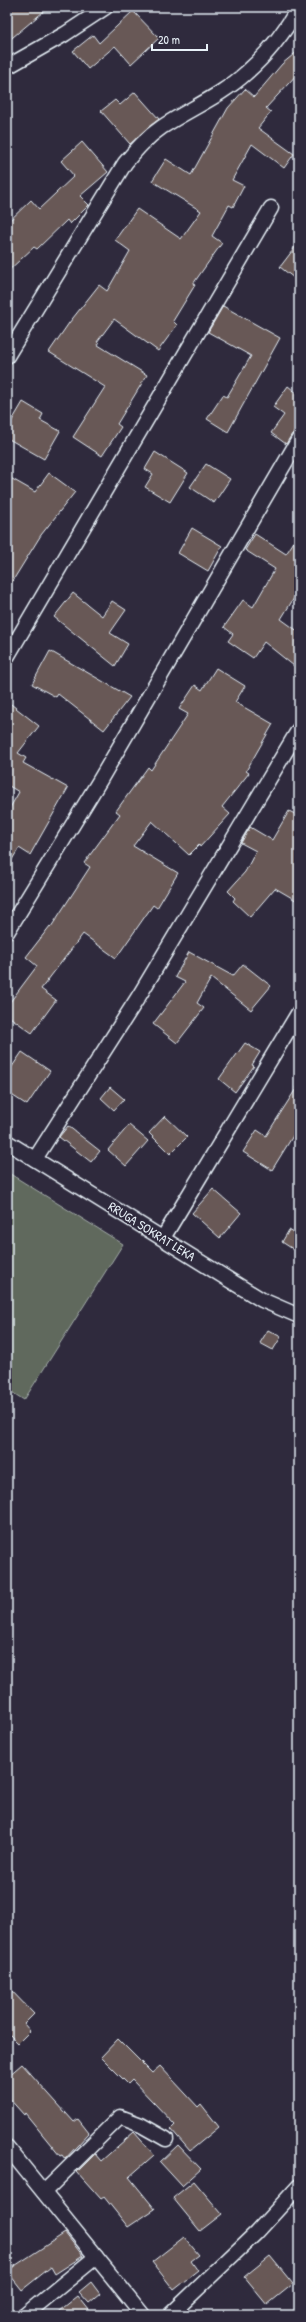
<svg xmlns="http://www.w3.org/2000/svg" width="306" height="2322" font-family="'Patrick Hand',sans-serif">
	<rect width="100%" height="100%" fill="#2f2a3d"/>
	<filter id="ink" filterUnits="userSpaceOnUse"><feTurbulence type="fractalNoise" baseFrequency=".025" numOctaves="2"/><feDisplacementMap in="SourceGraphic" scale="8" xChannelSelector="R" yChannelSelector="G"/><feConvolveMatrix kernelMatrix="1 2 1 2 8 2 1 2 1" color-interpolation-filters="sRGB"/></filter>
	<g filter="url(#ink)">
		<polygon fill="#60695d" stroke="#a4adaa" points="7,1172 123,1244 24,1400 7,1389"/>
		<g fill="#685856" stroke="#e8f1f8">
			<polygon points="7,7 49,7 7,42"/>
			<polygon points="133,11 159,38 131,64 115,46 88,69 73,51 93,35 99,43"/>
			<polygon points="299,50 299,72 266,108 271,112 258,128 294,154 284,168 252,144 232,180 244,186 233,207 229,205 212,236 222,243 193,284 195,285 173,321 177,325 158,351 114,319 97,342 99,343 98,345 147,375 117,424 121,427 102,456 73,437 105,387 49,352 69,323 99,285 107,291 130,251 115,240 137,209 181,239 201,211 152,181 166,159 191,175 228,108 245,89 254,97 282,64"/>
			<polygon points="135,92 159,119 130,144 101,111 115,100 120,105"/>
			<polygon points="82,142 108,172 80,196 89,205 70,224 67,220 37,249 34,247 7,272 7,223 31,200 39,209 74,176 61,161"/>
			<polygon points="299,242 299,282 280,267"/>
			<polygon points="223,306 280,338 228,432 207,419 223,395 227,397 251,356 208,332"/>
			<polygon points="288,386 298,394 299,392 299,431 292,434 286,444 271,433 284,415 273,407"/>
			<polygon points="23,402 43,414 40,420 60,431 44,459 7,438 7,429"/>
			<polygon points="155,452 188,473 170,502 145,487 153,474 145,469"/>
			<polygon points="206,464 230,479 214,503 190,487"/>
			<polygon points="49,473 75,492 41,535 7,590 7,476 35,492"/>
			<polygon points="192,528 222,546 208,571 178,553"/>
			<polygon points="255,534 286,554 299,534 299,590 281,619 299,632 299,670 264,642 253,658 228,641 233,634 224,627 243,600 253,607 275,569 245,550"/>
			<polygon points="73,593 102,616 112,601 126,610 110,633 128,644 115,666 54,617"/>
			<polygon points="50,651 130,697 104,730 58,694 56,697 32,684"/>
			<polygon points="216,668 245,686 235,702 273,724 246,771 249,773 222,807 230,814 200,847 199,845 189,855 152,821 133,846 178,873 157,908 153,905 116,958 83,934 41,989 56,1000 32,1033 7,1015 7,1006 37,966 26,957 50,926 51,927 90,867 84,863 120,814 116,811 148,767 151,770 188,714 179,709 195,685 202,690"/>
			<polygon points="7,701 39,726 18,753 26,758 23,763 68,788 30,855 19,848 7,868 7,813 19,792 9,786 7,789"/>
			<polygon points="289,811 299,816 299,902 275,888 250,917 233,901 235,898 228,891 245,872 256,851 241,843 250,827 272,840"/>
			<polygon points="189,952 233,976 243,964 271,986 251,1010 211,978 197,1003 204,1008 177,1043 153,1024 185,982 175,977"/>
			<polygon points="245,1043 260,1052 252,1065 254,1066 235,1092 219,1079"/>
			<polygon points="22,1052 50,1071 27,1105 7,1092 7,1074"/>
			<polygon points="299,1084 299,1126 272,1170 243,1152 257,1130 266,1136"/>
			<polygon points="110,1087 124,1099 114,1110 101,1098"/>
			<polygon points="165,1116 187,1137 170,1154 149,1133"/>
			<polygon points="129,1125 148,1141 126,1166 108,1150"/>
			<polygon points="68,1126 100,1151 91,1162 59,1137"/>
			<polygon points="213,1189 241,1213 220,1238 192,1213"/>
			<polygon points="289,1230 299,1236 299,1253 282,1242"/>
			<polygon points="268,1330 281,1337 273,1350 260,1343"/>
			<polygon points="7,1986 34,2014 24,2024 30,2031 18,2043 7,2032"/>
			<polygon points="118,2039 152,2073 160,2066 198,2107 201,2104 219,2127 190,2151 171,2129 175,2125 132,2080 128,2084 101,2057"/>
			<polygon points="22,2064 74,2122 78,2119 89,2133 65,2159 62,2155 60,2156 25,2113 24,2115 7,2096 7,2077"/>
			<polygon points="134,2132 154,2155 129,2177 155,2209 128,2227 104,2197 101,2199 77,2172 95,2154 101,2161"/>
			<polygon points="178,2145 201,2169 182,2186 160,2162"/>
			<polygon points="194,2181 222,2214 200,2231 173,2198"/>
			<polygon points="65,2233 83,2256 55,2274 51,2267 22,2290 7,2271"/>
			<polygon points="184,2237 199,2255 191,2261 198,2271 174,2290 152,2262"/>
			<polygon points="270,2256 293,2284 267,2305 244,2277"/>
			<polygon points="91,2282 100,2294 89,2303 79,2292"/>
			<polygon points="78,2296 93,2315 54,2315"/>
		</g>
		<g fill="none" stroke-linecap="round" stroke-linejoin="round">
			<defs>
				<polyline id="service" points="290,22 299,28"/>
				<g id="minor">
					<polyline points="7,67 65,34 106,7"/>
					<path d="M7,356L125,163C136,150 147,137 162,127C189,109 221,96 246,73C269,53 284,33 299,7"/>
					<polyline points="7,657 271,208"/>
					<polyline points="7,932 100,780 299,439"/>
					<polyline points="7,1142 231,1281 262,1300 299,1316"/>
					<polyline points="35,1159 139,996 299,729"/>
					<polyline points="163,1238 299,1012"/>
					<polyline points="7,2147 143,2315"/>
					<polyline points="44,2192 120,2117 141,2125 166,2139"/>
					<polyline points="25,2315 96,2257"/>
					<polyline points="170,2315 256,2233 299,2186"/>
				</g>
			</defs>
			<use href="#service" stroke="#e8f1f8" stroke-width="10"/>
			<use href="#minor" stroke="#e8f1f8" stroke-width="17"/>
			<use href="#service" stroke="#2f2a3d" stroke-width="7"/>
			<use href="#minor" stroke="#2f2a3d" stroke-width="14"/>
		</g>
	</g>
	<g text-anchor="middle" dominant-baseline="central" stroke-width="3.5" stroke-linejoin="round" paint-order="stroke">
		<g font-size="13" fill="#e8f1f8" stroke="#2f2a3d">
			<text transform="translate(152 1231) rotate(32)">RRUGA SOKRAT LEKA</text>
		</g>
	</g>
	<rect width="306" height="2322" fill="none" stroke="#2f2a3d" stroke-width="24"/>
	<rect x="12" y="12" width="282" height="2298" fill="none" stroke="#e8f1f8" stroke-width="1.5" filter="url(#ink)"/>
	<path d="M152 44v6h55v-6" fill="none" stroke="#e8f1f8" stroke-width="2"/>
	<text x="158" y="44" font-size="12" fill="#e8f1f8" stroke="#2f2a3d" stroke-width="3" paint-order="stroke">20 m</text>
</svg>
